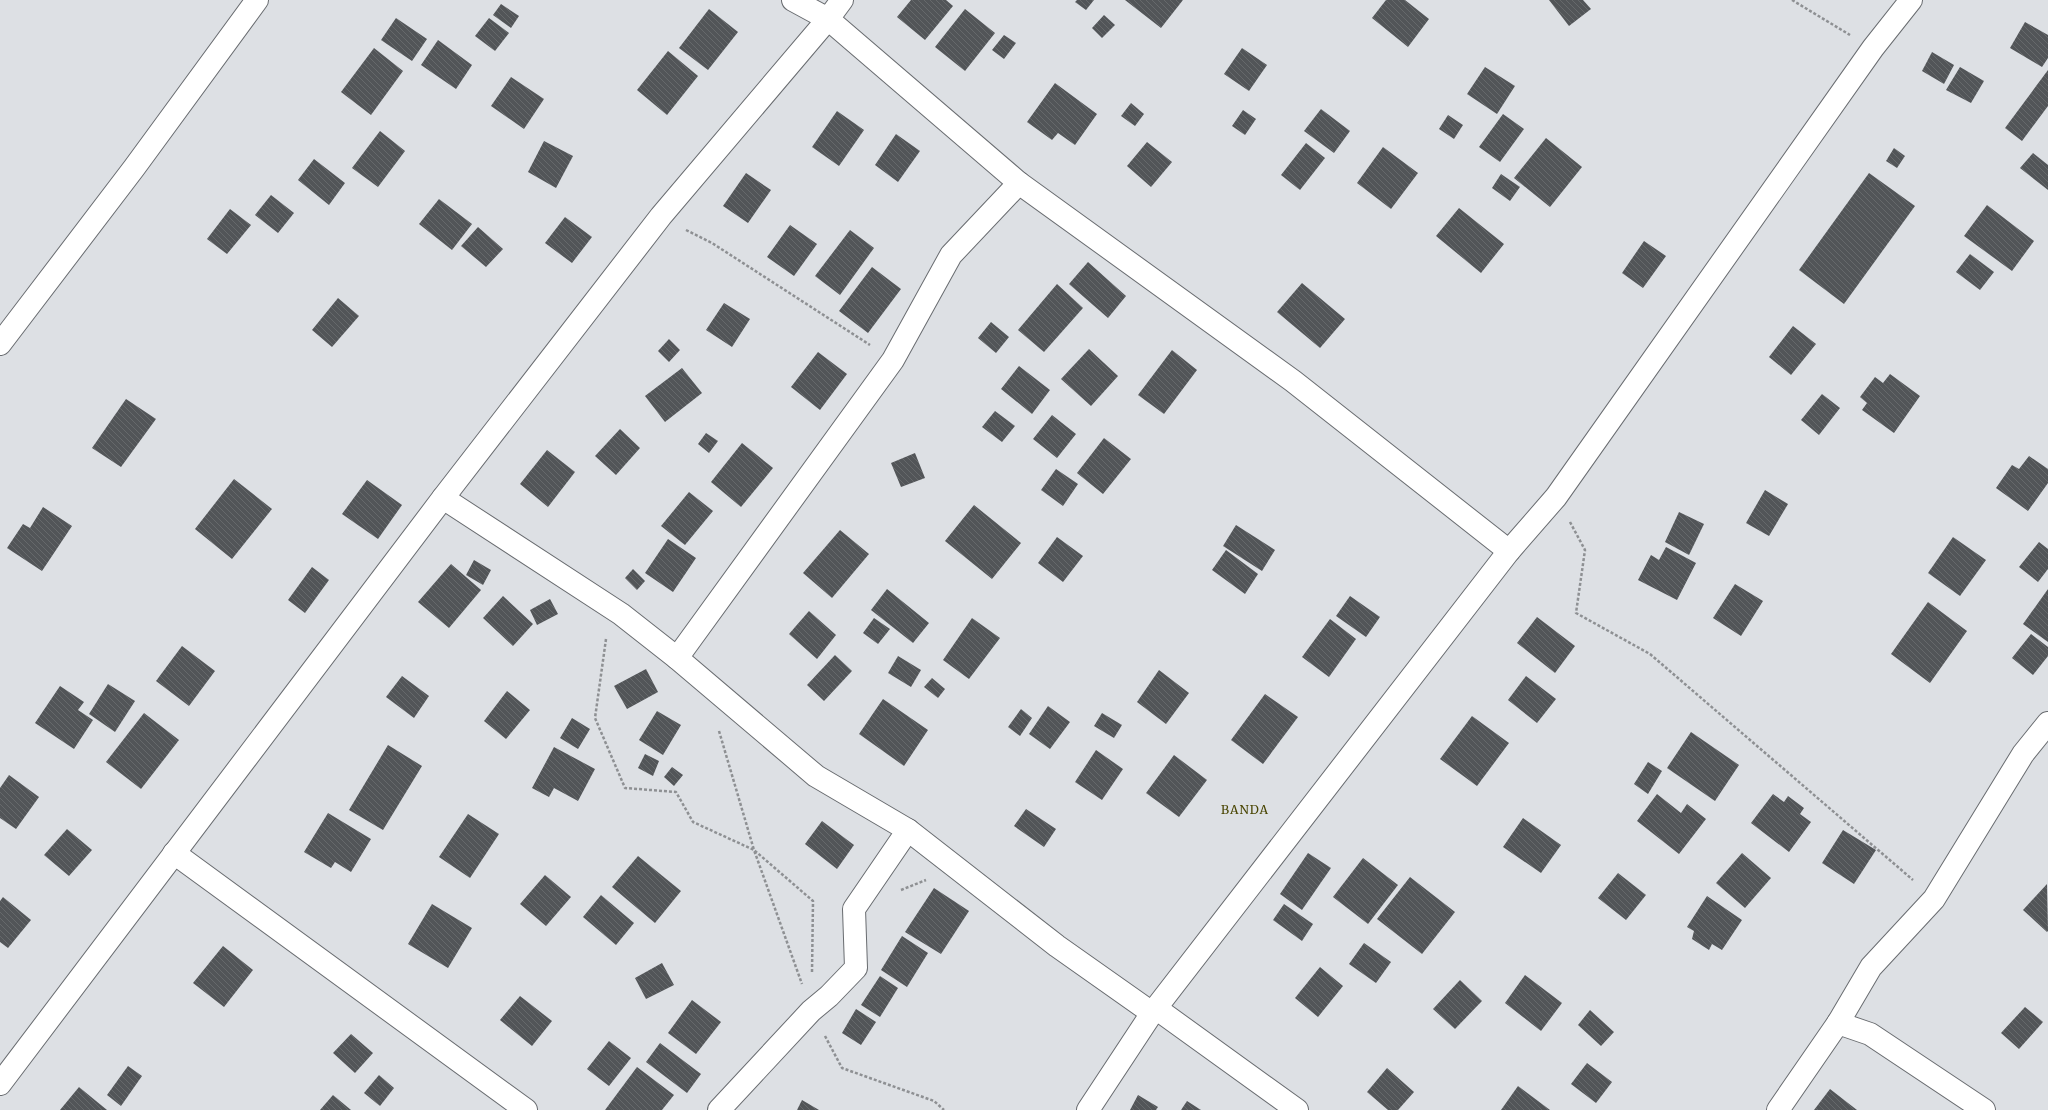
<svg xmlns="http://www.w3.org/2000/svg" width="2048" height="1110" font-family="Merriweather,serif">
	<defs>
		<pattern id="building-back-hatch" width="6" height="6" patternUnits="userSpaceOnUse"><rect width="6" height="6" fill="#525558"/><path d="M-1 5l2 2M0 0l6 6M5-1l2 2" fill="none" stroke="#66696b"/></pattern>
	</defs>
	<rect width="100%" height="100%" fill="#dde0e4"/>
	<g fill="url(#building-back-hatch)">
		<polygon points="911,0 946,0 953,6 925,40 897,17"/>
		<polygon points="1077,0 1094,0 1086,10 1075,2"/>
		<polygon points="1125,0 1183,0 1161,28"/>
		<polygon points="1386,0 1405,0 1429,19 1408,47 1372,18"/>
		<polygon points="1549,0 1583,0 1591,9 1569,26"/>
		<polygon points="501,4 519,16 511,28 493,15"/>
		<polygon points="709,9 738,32 708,70 679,48"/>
		<polygon points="965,9 995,33 965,71 935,47"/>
		<polygon points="1104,15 1115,25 1102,38 1092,28"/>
		<polygon points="396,18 427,39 412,61 381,40"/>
		<polygon points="489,18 509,33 495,51 475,36"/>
		<polygon points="2025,22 2048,35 2048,58 2042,67 2010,48"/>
		<polygon points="1004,35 1016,43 1004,59 992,50"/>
		<polygon points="438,40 472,65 456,89 421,65"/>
		<polygon points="374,48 403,71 371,115 341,92"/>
		<polygon points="1242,48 1267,65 1249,91 1224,74"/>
		<polygon points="668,51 698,76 667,115 637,90"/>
		<polygon points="1932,52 1954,65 1944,84 1922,71"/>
		<polygon points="1485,67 1515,86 1497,114 1467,94"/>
		<polygon points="1960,67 1984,81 1971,103 1946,90"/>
		<polygon points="2048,70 2048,106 2022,141 2005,128"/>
		<polygon points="511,77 544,99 524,129 491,106"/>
		<polygon points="1055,83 1097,114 1075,145 1058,133 1052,140 1027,122"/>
		<polygon points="1131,103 1144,114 1135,126 1121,116"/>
		<polygon points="1321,109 1350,131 1334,153 1304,131"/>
		<polygon points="1243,110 1256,119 1245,135 1232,126"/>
		<polygon points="837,111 864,130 839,166 812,147"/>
		<polygon points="1503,114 1524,129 1500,162 1479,147"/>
		<polygon points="1448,115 1463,125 1454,139 1439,129"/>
		<polygon points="380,131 405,151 378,187 352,168"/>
		<polygon points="896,134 920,151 898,182 875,165"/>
		<polygon points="1546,138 1582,167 1550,207 1514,178"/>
		<polygon points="544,141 573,156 556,188 528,172"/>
		<polygon points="1147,142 1172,162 1151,187 1127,166"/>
		<polygon points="1306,143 1325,158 1300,190 1281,175"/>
		<polygon points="1383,147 1418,173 1391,209 1357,183"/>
		<polygon points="1894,148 1905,156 1897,168 1886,161"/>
		<polygon points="2033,153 2048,165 2048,190 2020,168"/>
		<polygon points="314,159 345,183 329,205 298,180"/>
		<polygon points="746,173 771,190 748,223 723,206"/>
		<polygon points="1869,173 1915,206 1844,304 1799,270"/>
		<polygon points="1501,174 1520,187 1510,201 1492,188"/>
		<polygon points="271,195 294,213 278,233 255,215"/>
		<polygon points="439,199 472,224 452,250 419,224"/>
		<polygon points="1987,205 2034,241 2012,271 1964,236"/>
		<polygon points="1459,208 1504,244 1481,273 1436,236"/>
		<polygon points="230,209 251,225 227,254 207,239"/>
		<polygon points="565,217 592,237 572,263 545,243"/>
		<polygon points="790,225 817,244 794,276 767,257"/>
		<polygon points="478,227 503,249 486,267 461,246"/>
		<polygon points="850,230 874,248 840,295 815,276"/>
		<polygon points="1644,241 1666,256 1643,288 1622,273"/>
		<polygon points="1970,254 1994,272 1980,290 1956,272"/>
		<polygon points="1088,262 1126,296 1108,318 1069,284"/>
		<polygon points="872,267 901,289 868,333 839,311"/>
		<polygon points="1302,283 1345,319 1320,348 1277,312"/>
		<polygon points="1057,284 1083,308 1044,352 1018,330"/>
		<polygon points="338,298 359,316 332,347 312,330"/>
		<polygon points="724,303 750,319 732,347 706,330"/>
		<polygon points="991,322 1009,337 996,353 978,338"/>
		<polygon points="1793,326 1816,344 1791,375 1769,357"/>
		<polygon points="669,339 680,350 669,362 658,351"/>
		<polygon points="1089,349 1118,376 1091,406 1061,379"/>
		<polygon points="1172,350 1197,370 1164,414 1138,395"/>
		<polygon points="818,352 847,374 820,410 791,387"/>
		<polygon points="1019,366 1050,390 1032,414 1001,389"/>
		<polygon points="682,368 702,393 665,422 645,396"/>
		<polygon points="1890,374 1920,396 1894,433 1862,410 1867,403 1860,397 1875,377 1883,383"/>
		<polygon points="1822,394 1840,408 1819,435 1801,420"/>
		<polygon points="126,399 156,419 121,467 92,448"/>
		<polygon points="995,411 1015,426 1002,442 982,427"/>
		<polygon points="1052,415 1076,434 1057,458 1033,439"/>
		<polygon points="620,429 640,448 616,475 595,456"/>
		<polygon points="706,433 718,441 709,453 698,444"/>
		<polygon points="1104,438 1131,459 1103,494 1077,473"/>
		<polygon points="742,443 773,468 741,507 711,482"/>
		<polygon points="547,450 575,472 548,507 520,484"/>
		<polygon points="915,453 925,478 901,487 891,463"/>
		<polygon points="2029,456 2048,469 2048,483 2028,511 1996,488 2012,465 2019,469"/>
		<polygon points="1056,469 1078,484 1063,506 1041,490"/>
		<polygon points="234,479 272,509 232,559 195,529"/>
		<polygon points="367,480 402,505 378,539 342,514"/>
		<polygon points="1765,490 1788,504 1769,536 1746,523"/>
		<polygon points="689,492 713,511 685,545 661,526"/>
		<polygon points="974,505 1021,543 992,579 945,541"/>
		<polygon points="43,507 72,526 42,571 7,548 23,524 30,528"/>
		<polygon points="1679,512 1704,524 1689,555 1665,542"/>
		<polygon points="1236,525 1275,550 1262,571 1223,546"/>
		<polygon points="840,530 869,554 832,598 803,573"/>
		<polygon points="1057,537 1083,556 1063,582 1038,563"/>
		<polygon points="1953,537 1986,560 1960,596 1928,573"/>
		<polygon points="668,539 696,558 673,592 645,573"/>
		<polygon points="2039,542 2048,549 2048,569 2038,582 2019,567"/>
		<polygon points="1666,547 1696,563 1677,600 1638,580 1651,555 1659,560"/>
		<polygon points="1226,550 1258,574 1245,594 1212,570"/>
		<polygon points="474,560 491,570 483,585 466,575"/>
		<polygon points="451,564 481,590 449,628 418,602"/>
		<polygon points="312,567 329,580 305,613 288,600"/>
		<polygon points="633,569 645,581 637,590 625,578"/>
		<polygon points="1735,584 1763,601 1741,636 1713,618"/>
		<polygon points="887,589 929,623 913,643 871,610"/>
		<polygon points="2048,589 2048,642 2023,624"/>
		<polygon points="503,596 533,624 513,646 483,618"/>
		<polygon points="1350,596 1380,617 1366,637 1336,616"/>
		<polygon points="550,599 558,614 537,625 530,610"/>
		<polygon points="1928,602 1967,631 1930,683 1891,654"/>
		<polygon points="809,611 836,635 817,659 789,634"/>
		<polygon points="1537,617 1575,646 1555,673 1517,643"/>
		<polygon points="874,618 890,629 878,644 863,633"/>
		<polygon points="972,618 1000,638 969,679 943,660"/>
		<polygon points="1330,619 1356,639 1329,677 1302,657"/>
		<polygon points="2031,634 2048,647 2048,656 2033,675 2012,658"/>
		<polygon points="182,646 215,671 189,706 156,681"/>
		<polygon points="835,655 852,671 824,701 807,685"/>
		<polygon points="898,656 921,670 911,687 888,673"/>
		<polygon points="646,669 658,692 627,709 614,686"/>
		<polygon points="1159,670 1189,693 1166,724 1137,702"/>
		<polygon points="402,676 429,696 414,718 386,697"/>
		<polygon points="1526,676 1556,699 1537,723 1508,700"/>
		<polygon points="932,678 945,689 938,698 924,687"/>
		<polygon points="108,684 135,701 115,732 89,714"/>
		<polygon points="60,686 84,702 78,710 93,720 74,749 35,723"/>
		<polygon points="507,691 530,710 506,739 484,721"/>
		<polygon points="1265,694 1298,717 1263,764 1231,740"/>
		<polygon points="883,699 928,730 904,766 859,734"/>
		<polygon points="1048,706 1070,722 1050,749 1029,734"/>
		<polygon points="1021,709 1032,718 1020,736 1008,727"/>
		<polygon points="657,711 681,725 663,755 639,740"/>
		<polygon points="144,713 179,740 141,789 106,762"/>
		<polygon points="1102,713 1122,725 1114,738 1094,726"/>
		<polygon points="1472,716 1509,743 1477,786 1440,759"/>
		<polygon points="572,718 590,729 578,749 560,738"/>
		<polygon points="1691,732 1739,765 1715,801 1667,768"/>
		<polygon points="388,745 422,766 383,830 349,810"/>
		<polygon points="554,747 595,769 578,801 554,788 549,797 532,788"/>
		<polygon points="1096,750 1123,769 1102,800 1075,782"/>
		<polygon points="645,754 659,761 653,776 638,768"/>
		<polygon points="1174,755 1207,780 1179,817 1146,793"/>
		<polygon points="1648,762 1662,771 1648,794 1634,784"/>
		<polygon points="672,767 683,775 674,786 664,777"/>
		<polygon points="9,775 39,797 16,829 0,818 0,788"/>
		<polygon points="1657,794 1681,813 1687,804 1706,819 1679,854 1637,821"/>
		<polygon points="1773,794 1784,802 1788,796 1804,808 1800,814 1811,822 1789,852 1751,823"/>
		<polygon points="1026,809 1056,829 1044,847 1014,826"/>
		<polygon points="328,813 371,839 351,872 335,862 331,868 304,852"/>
		<polygon points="468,814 499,834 470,878 439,857"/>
		<polygon points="1523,818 1561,845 1541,873 1503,847"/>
		<polygon points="822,821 854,845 837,869 805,844"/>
		<polygon points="67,829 92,850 69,876 44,855"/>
		<polygon points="1843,830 1876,850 1854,884 1822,863"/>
		<polygon points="1308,853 1331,868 1302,910 1280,894"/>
		<polygon points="1742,853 1771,878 1745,908 1716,883"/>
		<polygon points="638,856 681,891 655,923 612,887"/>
		<polygon points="1363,858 1398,885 1368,924 1333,897"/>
		<polygon points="1618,873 1646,895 1626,920 1598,898"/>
		<polygon points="545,875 571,897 546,926 520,904"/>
		<polygon points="1410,877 1455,912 1422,954 1377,919"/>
		<polygon points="2047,884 2048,931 2047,932 2023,910"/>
		<polygon points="934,888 969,911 941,954 905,932"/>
		<polygon points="601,895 634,923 616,945 583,917"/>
		<polygon points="1707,896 1742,920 1722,950 1712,944 1709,950 1692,939 1694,931 1687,927"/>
		<polygon points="3,897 31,920 8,948 0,942 0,901"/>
		<polygon points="432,904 472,928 448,968 408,944"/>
		<polygon points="1284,904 1313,924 1302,941 1273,920"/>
		<polygon points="902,936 928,953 907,987 881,970"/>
		<polygon points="1364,943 1391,962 1376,983 1349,964"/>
		<polygon points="223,946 253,970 224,1007 193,983"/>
		<polygon points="662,963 674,985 646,999 635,978"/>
		<polygon points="1320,967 1343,986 1318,1017 1295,998"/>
		<polygon points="1525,975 1562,1003 1541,1031 1505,1003"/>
		<polygon points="880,976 898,988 880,1017 861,1005"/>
		<polygon points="1460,980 1482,1001 1455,1029 1433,1009"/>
		<polygon points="520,996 552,1021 532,1046 500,1020"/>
		<polygon points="692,1000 721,1022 696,1054 668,1033"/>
		<polygon points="2025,1007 2043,1022 2019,1049 2001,1033"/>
		<polygon points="856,1009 876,1022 861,1045 842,1033"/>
		<polygon points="1590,1010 1614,1032 1601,1046 1578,1025"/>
		<polygon points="351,1034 373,1053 355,1073 333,1053"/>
		<polygon points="609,1041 631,1058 609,1086 587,1069"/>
		<polygon points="660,1043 701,1074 687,1093 646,1062"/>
		<polygon points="1587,1063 1612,1082 1596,1103 1571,1084"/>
		<polygon points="128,1066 142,1076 121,1106 107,1095"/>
		<polygon points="637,1067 674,1095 662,1110 605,1110"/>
		<polygon points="1387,1068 1414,1092 1398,1110 1388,1110 1367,1092"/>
		<polygon points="379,1075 394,1088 380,1106 364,1093"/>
		<polygon points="1518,1086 1550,1110 1501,1110"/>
		<polygon points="79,1087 107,1110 60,1110"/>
		<polygon points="1830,1089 1857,1110 1814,1110"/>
		<polygon points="333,1095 351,1110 320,1110"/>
		<polygon points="1138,1095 1158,1107 1156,1110 1130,1110"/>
		<polygon points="802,1100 819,1110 797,1110"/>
		<polygon points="1187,1101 1201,1110 1181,1110"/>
	</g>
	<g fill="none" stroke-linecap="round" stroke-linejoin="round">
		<defs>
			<g id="street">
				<polyline points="793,0 828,19 1019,183 1293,381 1509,551"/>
				<polyline points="443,498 621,614 677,658 816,776 908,830 1057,946 1152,1013"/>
				<polyline points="677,658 893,360 951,255 1019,183"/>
				<polyline points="174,853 526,1110"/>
				<polyline points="1157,1009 1297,1110"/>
				<polyline points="1838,1023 1870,1034 1984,1110"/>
				<polyline points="0,1084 443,498 661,216 828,19 842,0"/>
				<polyline points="719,1110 811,1011 829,996 856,968 854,909 908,830"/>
				<polyline points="1088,1110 1152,1013 1509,551 1556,497 1873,48 1911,0"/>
				<polyline points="1778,1110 1838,1023 1871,967 1934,899 2023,754 2048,723"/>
			</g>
			<polyline id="secondary" points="0,344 134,168 257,0"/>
		</defs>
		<use href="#street" stroke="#696c70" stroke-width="24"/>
		<use href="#secondary" stroke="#696c70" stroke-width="24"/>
		<g stroke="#8e9093" stroke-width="2.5" stroke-dasharray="3 2" stroke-linecap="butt">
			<polyline points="1792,0 1850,35"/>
			<polyline points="686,230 712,243 870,345"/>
			<polyline points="1570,522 1585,550 1576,613 1650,654 1913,880"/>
			<polyline points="606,639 595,718 625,788 676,792 693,822 754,850 802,984"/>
			<polyline points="719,731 754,850 813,901 812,972"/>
			<polyline points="901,890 926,880"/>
			<polyline points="825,1036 842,1068 934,1101 944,1110"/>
		</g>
		<use href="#street" stroke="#fff" stroke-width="22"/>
		<use href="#secondary" stroke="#fff" stroke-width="22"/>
	</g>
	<g text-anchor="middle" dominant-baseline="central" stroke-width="4" stroke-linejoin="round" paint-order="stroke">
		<g font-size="12" letter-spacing="1" fill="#494502" stroke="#dde0e4">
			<text x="1245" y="809">BANDA</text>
		</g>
	</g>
</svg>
